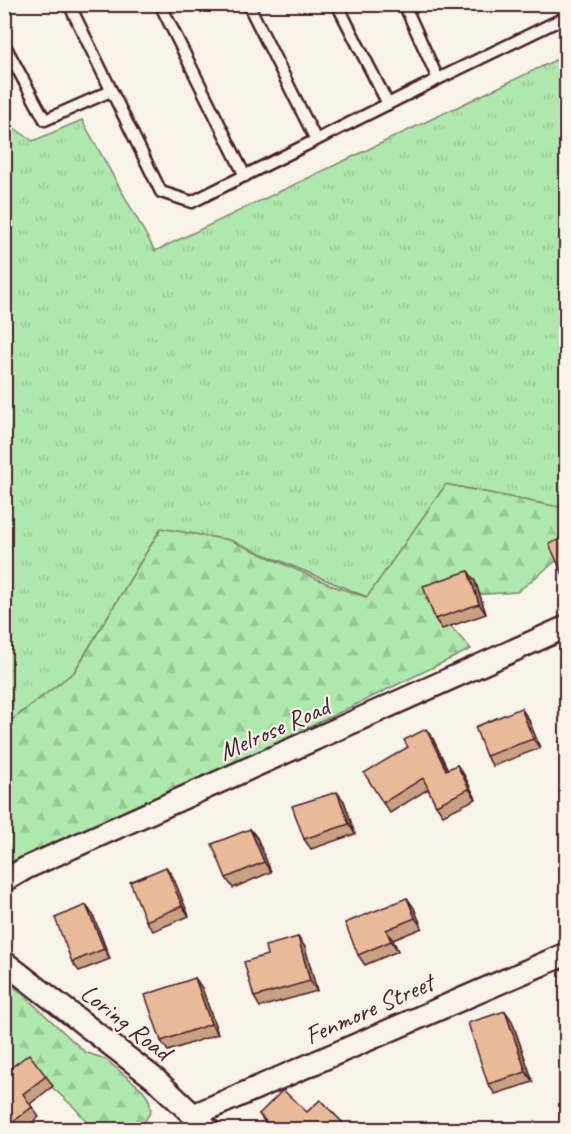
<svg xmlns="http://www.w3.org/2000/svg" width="571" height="1134" font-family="Caveat,sans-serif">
	<defs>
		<pattern id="forest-firs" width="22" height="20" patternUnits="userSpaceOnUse" patternTransform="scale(1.5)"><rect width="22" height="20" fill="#afe8ac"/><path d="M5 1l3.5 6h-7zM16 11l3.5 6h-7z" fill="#98c794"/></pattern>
		<pattern id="park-tufts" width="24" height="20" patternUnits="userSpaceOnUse" patternTransform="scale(1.5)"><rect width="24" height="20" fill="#afe8ac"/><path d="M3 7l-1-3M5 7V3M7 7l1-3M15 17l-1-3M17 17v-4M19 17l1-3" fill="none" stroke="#98c794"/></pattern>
	</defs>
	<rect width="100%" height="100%" fill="#f7f3e8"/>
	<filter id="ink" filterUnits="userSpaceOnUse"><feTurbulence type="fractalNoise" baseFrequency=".0167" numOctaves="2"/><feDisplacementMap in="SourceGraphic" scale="12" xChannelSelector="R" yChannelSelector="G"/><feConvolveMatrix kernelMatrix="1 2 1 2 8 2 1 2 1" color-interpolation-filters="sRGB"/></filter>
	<g filter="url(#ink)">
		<g fill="url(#forest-firs)" stroke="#7c846c" stroke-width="1.5">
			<polygon points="446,484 548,505 566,500 566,553 517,592 425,598 471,649 5,874 5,725 74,672 161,528 230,540 333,586 366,597"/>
			<polygon points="4,977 85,1052 105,1059 143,1090 149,1100 151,1111 140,1129 93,1129 75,1108 37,1074 5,1072"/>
		</g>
		<polygon fill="url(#park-tufts)" stroke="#7c846c" stroke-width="1.5" points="566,55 566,505 559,507 446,484 367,597 230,540 161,528 74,672 5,725 5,122 33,141 82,120 155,251"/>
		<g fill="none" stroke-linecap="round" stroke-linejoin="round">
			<defs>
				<g id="service">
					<polyline points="69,4 161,192 192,202 438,79 404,4"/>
					<polyline points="160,4 245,176"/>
					<polyline points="248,4 316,140"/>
					<polyline points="337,4 388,104"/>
					<polyline points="4,44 45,120 111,91"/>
					<polyline points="438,79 566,17"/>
				</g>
				<g id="minor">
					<polyline points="4,881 26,868 566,627"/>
					<polyline points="4,962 155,1079 209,1130"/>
					<polyline points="194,1115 566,954"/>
				</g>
			</defs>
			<use href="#service" stroke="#4a1f2b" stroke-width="15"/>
			<use href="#minor" stroke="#4a1f2b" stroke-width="26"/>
			<use href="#service" stroke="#f7f3e8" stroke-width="10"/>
			<use href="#minor" stroke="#f7f3e8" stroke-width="21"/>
		</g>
		<g fill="#c8a083" stroke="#4a1f2b" stroke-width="1.5">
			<polygon points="475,581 486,614 442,629 435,619"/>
			<polygon points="528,718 540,748 493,766 486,756"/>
			<polygon points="433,739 448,770 457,765 464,775 476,799 443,815 436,805 428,789 390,813 383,803"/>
			<polygon points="344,801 355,834 311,849 304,839"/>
			<polygon points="250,829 257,838 271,872 233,888 226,878"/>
			<polygon points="166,867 173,877 189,916 153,931 146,921"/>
			<polygon points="407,898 414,908 422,928 393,940 398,951 365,965 358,955"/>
			<polygon points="93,915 110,959 79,971 72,962"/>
			<polygon points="298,937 305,947 317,991 260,1007 254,997 267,955"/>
			<polygon points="195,978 202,988 218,1034 168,1051 161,1041"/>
			<polygon points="505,1011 512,1021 533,1082 495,1094 488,1084"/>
			<polygon points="4,1073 46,1076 53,1086 30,1104 39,1117 23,1130 4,1130"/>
			<polygon points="320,1100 350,1130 270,1130 259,1114 307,1112"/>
		</g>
		<g fill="#a2826a" stroke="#4a1f2b" stroke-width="1.5">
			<polygon points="468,571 475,581 486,614 479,604"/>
			<polygon points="521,708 528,718 540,748 533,739"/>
			<polygon points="426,729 433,739 453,780 446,770"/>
			<polygon points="457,765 464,775 476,799 469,789"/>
			<polygon points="337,792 344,801 355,834 349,824"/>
			<polygon points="250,829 257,838 271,872 264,862"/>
			<polygon points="166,867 173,877 189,916 182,906"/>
			<polygon points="407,898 414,908 422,928 415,918"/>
			<polygon points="86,905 93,915 110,959 104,949"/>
			<polygon points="386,930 393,940 398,951 391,941"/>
			<polygon points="298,937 305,947 317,991 310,981"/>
			<polygon points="195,978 202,988 218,1034 211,1024"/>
			<polygon points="505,1011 512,1021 533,1082 526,1072"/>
		</g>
		<g fill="#e8ba98" stroke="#4a1f2b" stroke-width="1.5">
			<polygon points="567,536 567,576 564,577 549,544"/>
			<polygon points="468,571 479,604 435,619 423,586"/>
			<polygon points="521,708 533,739 486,756 475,727"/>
			<polygon points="426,729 446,770 457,765 469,789 436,805 423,778 383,803 364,773 408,747 404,740"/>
			<polygon points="337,792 349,824 304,839 292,806"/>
			<polygon points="250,829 264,862 226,878 212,844"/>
			<polygon points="166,867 182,906 146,921 130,882"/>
			<polygon points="407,898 415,918 386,930 391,941 358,955 345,923"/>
			<polygon points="86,905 104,949 72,962 55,918"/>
			<polygon points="298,937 310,981 254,997 244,962 267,955 265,946"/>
			<polygon points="195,978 211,1024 161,1041 145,995"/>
			<polygon points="505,1011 526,1072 488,1084 468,1023"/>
			<polygon points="29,1054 46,1076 23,1094 32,1107 4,1129 4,1073"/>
			<polygon points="283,1090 307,1112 320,1100 349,1129 274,1130 259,1114"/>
		</g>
	</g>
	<g text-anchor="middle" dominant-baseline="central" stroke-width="4.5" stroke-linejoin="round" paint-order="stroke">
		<g font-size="26" fill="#4a1f2b" stroke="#f7f3e8">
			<text transform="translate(274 729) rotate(-24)">Melrose Road</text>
			<text transform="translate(369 1009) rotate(-24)">Fenmore Street</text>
			<text transform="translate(126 1022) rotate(38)">Loring Road</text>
		</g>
	</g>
	<rect width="571" height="1134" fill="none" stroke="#f7f3e8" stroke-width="24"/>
	<rect x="12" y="12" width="547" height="1110" fill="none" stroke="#4a1f2b" stroke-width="2" filter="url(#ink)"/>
</svg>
